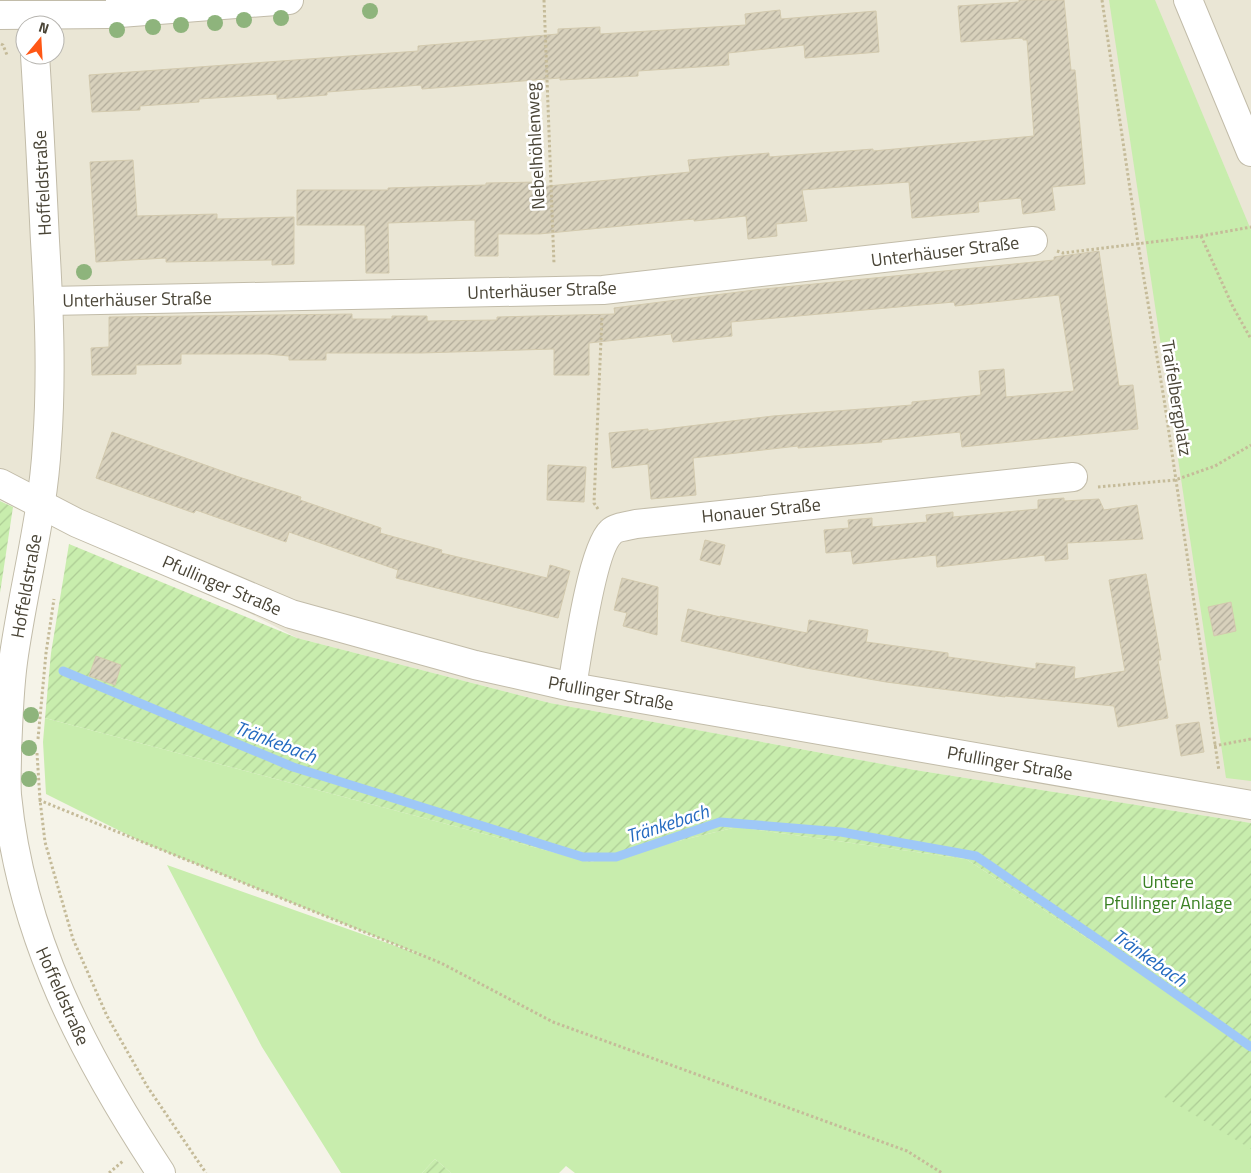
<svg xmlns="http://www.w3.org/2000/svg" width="1251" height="1173" font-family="'Titillium Web',sans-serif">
	<defs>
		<pattern id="garden-furrows" width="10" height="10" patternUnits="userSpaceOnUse" patternTransform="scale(1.25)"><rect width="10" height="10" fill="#c8edad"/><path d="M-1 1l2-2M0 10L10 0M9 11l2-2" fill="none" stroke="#adcc95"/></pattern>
		<pattern id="building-hatch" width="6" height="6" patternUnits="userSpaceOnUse" patternTransform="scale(1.25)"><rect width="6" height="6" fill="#d8d1bc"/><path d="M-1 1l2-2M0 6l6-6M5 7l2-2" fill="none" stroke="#b1ab9a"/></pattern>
	</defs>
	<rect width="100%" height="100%" fill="#f5f3e8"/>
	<path fill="#eae6d5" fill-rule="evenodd" d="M0,0H1251V823L915,770L550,703L297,638L0,482ZM25,25H55V55H25Z"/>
	<g fill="#c8edad">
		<polygon points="1109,0 1155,0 1251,230 1251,781 1226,778"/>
		<polygon points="45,718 590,862 737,827 966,859 1251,1045 1251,1173 575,1173 566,1166 559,1173 451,1173 435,1159 422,1173 341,1173 262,1047 167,865 424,956 144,843 46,794 43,742"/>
	</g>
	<g fill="url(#garden-furrows)">
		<polygon points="0,501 13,507 0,593"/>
		<polygon points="69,544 297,638 550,703 915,770 1251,823 1251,1045 966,859 737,827 590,862 45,718 51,653"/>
		<polygon points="1226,1034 1251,1050 1251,1149 1161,1095"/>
		<polygon points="435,1159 451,1173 422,1173"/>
	</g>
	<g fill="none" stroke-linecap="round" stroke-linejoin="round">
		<polyline stroke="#9fc8f7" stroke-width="9" points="63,671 293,767 583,857 616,857 720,822 841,832 976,856 1109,947 1251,1047"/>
	</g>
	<g fill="url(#building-hatch)" stroke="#d3caae">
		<polygon points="1019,0 1064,0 1071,70 1075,70 1085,184 1052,187 1055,210 1023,214 1021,198 978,202 979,212 912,218 909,182 841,187 802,190 807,221 776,224 777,236 748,239 746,216 694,221 694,219 539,234 498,234 498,256 475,256 475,220 388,223 389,273 366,273 365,225 297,225 297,190 388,190 388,188 486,185 486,183 538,182 538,187 690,172 688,160 769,153 769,157 873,149 873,151 1034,136 1027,40 1023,40 1023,38 961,42 958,6 1019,2"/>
		<polygon points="780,10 781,19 876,11 879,52 805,58 804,45 728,53 729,65 638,71 638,76 560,80 560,78 422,89 421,85 327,92 327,95 277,99 277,94 199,99 199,102 140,106 140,110 92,112 89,75 418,51 418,46 558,34 558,29 600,27 600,34 746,25 745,14"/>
		<polygon points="133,160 137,216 217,214 217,219 294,217 294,264 272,265 272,260 166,262 166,258 96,262 90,162"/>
		<polygon points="1099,251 1119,386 1133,385 1138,429 962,447 960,432 881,440 882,442 798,448 798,446 693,458 696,495 651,499 648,464 612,468 609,433 648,429 648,431 773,416 912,405 912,402 981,395 979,371 1004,369 1006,397 1074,391 1059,295 955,306 954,302 731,322 732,336 673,342 671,334 589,343 589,375 554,375 554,349 421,353 326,353 326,360 289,360 289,356 267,354 181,354 181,364 136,365 136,374 92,375 91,348 109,347 109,317 352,314 352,319 392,319 392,316 427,316 427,321 497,320 497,317 615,314 614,308 754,290 1054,260 1054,257"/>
		<polygon points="112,432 239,477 301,497 300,500 381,528 380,533 442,550 441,553 547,578 550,565 570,571 558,618 396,578 398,570 289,532 286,542 196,510 194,513 96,478"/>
		<polygon points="548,465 586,467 584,502 547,500"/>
		<polygon points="1064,498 1064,501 1099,499 1104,510 1137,505 1143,539 1067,543 1068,559 1045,561 1045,555 937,567 936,555 853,564 851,551 826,553 824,530 849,528 848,520 872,518 872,527 927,522 926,515 953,512 953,517 1038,509 1038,500"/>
		<polygon points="705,540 725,545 720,565 700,560"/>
		<polygon points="1146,574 1161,660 1158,660 1168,718 1118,727 1114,706 1005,696 1005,697 886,682 806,668 681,641 688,609 720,617 720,616 807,633 809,620 868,630 866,642 948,653 948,657 1036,669 1036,663 1075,667 1074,679 1125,671 1109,580"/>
		<polygon points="622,578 658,587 657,635 623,626 627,613 614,610"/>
		<polygon points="1231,602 1236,631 1214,636 1208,607"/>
		<polygon points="96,656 121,665 115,685 89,676"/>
		<polygon points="1199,722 1204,752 1181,756 1176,725"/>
	</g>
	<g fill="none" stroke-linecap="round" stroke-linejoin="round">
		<defs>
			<g id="minor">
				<polyline points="1188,0 1251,152"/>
				<polyline points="0,15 107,14 289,0"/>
				<path d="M35,55C39,117 42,179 45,241C49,308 52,376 47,444C43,517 23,589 13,662C9,692 8,724 7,755C7,768 6,782 7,795C21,937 84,1056 161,1173"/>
				<polyline points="48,301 603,290 1033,241"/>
				<polyline points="0,483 77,523 291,614 475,665 572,687 1251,805"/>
				<path d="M572,687C577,657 592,549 611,532C616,527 629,526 636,524L1073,477"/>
			</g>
		</defs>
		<use href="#minor" stroke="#c2bca9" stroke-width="30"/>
		<g stroke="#c5bb99" stroke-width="3" stroke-dasharray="2.5 2.5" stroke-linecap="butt">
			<polyline points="544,0 554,264"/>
			<polyline points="1102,0 1138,243 1164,399 1219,771"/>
			<polyline points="1,44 3,45 7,55"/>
			<polyline points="1201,236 1233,307 1251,339"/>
			<polyline points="1057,251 1063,253 1201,236 1251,227"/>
			<polyline points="1098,487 1175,480 1215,466 1251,445"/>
			<polyline points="598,509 594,503 602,316"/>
			<polyline points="38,739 46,653 54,599"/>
			<polyline points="1214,746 1251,739"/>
			<polyline points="37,753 40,800 45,842 73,939 107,1016 147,1086 206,1173"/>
			<polyline points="39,800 441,963 553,1022 907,1151 942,1173"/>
			<polyline points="109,1173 123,1161"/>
		</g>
		<use href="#minor" stroke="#fff" stroke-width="28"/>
	</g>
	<g fill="#8eb47c">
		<circle cx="370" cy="11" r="8"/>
		<circle cx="281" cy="18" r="8"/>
		<circle cx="244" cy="20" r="8"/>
		<circle cx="215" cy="23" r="8"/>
		<circle cx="181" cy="25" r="8"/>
		<circle cx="153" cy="27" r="8"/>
		<circle cx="117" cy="30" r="8"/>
		<circle cx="84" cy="272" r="8"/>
		<circle cx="31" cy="715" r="8"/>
		<circle cx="29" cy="748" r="8"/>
		<circle cx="29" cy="779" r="8"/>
	</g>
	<g text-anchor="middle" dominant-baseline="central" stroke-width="5" stroke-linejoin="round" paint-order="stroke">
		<g font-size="18" fill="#494436" stroke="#fff">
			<text transform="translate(535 146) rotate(-93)">Nebelhöhlenweg</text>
			<text transform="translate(42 183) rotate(-93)">Hoffeldstraße</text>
			<text transform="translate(945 251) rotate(-7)">Unterhäuser Straße</text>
			<text transform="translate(542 290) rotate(-2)">Unterhäuser Straße</text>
			<text transform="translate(137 299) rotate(-1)">Unterhäuser Straße</text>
			<text transform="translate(1177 398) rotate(81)">Traifelbergplatz</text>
			<text transform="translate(761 510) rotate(-6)">Honauer Straße</text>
			<text transform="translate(222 585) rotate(23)">Pfullinger Straße</text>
			<text transform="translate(26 586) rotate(-80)">Hoffeldstraße</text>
			<text transform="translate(611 693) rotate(10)">Pfullinger Straße</text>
			<text transform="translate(1010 763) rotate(10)">Pfullinger Straße</text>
			<text transform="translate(63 996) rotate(66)">Hoffeldstraße</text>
		</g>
		<g font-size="18" fill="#3a8123" stroke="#fff">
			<text x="1168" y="881">Untere<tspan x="1168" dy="21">Pfullinger Anlage</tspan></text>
		</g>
		<g font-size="19" font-style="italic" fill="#246ac0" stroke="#fff">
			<text transform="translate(276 741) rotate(21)">Tränkebach</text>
			<text transform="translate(667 823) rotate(-18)">Tränkebach</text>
			<text transform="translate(1150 957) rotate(35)">Tränkebach</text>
		</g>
	</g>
	<g transform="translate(40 40) rotate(18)"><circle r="24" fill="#ffffff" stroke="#b6b4af"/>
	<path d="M0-4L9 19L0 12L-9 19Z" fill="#ff5715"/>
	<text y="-8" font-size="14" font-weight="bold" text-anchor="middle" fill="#494436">N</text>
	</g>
</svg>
